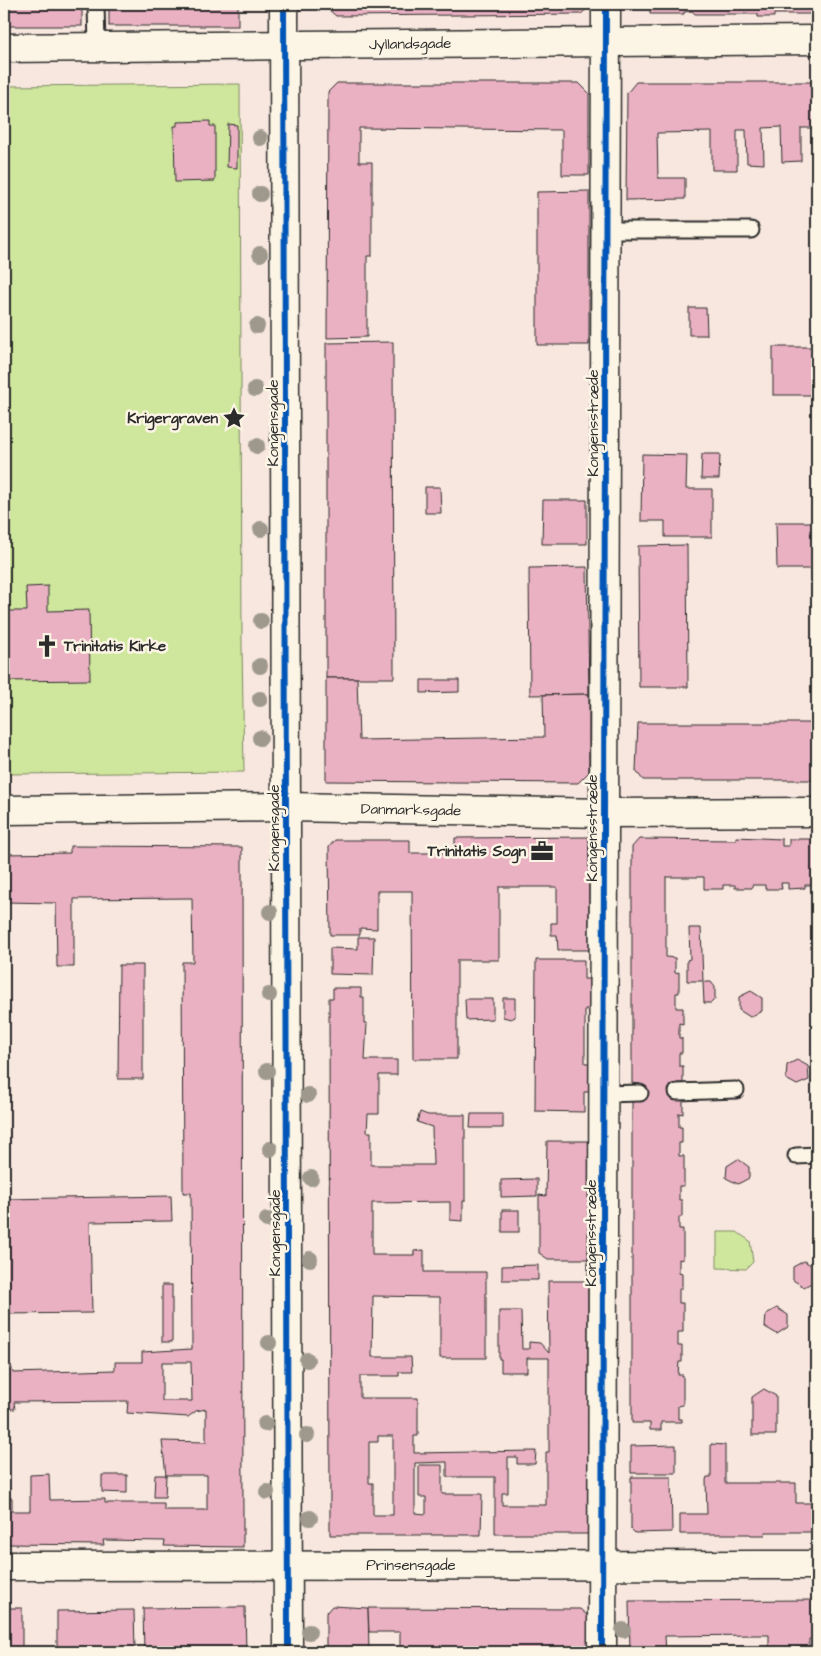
<svg xmlns="http://www.w3.org/2000/svg" width="821" height="1656" font-family="'Architects Daughter',sans-serif">
	<rect width="100%" height="100%" fill="#f8e7de"/>
	<filter id="ink" filterUnits="userSpaceOnUse"><feTurbulence type="fractalNoise" baseFrequency=".02" numOctaves="2"/><feDisplacementMap in="SourceGraphic" scale="10" xChannelSelector="R" yChannelSelector="G"/><feConvolveMatrix kernelMatrix="1 2 1 2 8 2 1 2 1" color-interpolation-filters="sRGB"/></filter>
	<g filter="url(#ink)">
		<g fill="#cfe79d" stroke="#7d8964">
			<polygon points="240,84 242,645 244,772 4,774 4,86"/>
			<polygon points="717,1232 737,1232 750,1241 753,1262 746,1269 717,1268"/>
		</g>
		<g fill="#eab1c3" stroke="#2b2b2b" fill-rule="evenodd">
			<rect x="4" y="4" width="78" height="22"/>
			<rect x="109" y="4" width="129" height="22"/>
			<polygon points="328,4 589,4 589,7 581,14 336,16 328,9"/>
			<polygon points="637,4 817,4 817,14 774,14 774,17 758,17 758,14 695,14 692,11 684,12 684,14 650,14 650,8 637,8"/>
			<polygon points="636,82 817,82 817,128 801,128 801,161 782,162 781,127 763,128 764,164 747,163 746,130 737,130 737,170 712,170 712,132 657,133 658,178 685,178 685,199 626,200 627,93"/>
			<polygon points="337,83 579,83 589,93 589,175 562,175 562,130 359,128 359,162 372,162 372,256 367,256 367,337 327,338 328,92"/>
			<polygon points="210,121 210,126 215,126 215,181 175,182 174,126 177,126 177,122"/>
			<polygon points="228,124 237,125 237,168 227,167"/>
			<polygon points="589,191 589,345 537,345 537,192"/>
			<polygon points="689,308 706,308 707,335 689,335"/>
			<polygon points="393,342 394,678 326,678 326,343"/>
			<rect x="773" y="347" width="44" height="48"/>
			<polygon points="642,454 687,455 686,489 712,489 712,537 665,537 665,521 641,521"/>
			<polygon points="702,454 720,454 719,479 701,479"/>
			<polygon points="425,487 440,487 441,513 425,513"/>
			<polygon points="543,500 587,500 587,544 542,544"/>
			<polygon points="776,522 817,522 817,569 777,569"/>
			<polygon points="687,545 688,687 639,687 638,546"/>
			<polygon points="587,567 589,694 530,695 529,568"/>
			<polygon points="48,586 48,611 89,610 90,680 4,681 4,611 27,611 26,587"/>
			<polygon points="326,678 357,678 359,740 544,737 543,695 589,694 589,772 578,783 326,781"/>
			<polygon points="421,680 459,680 459,692 421,693"/>
			<polygon points="638,723 817,723 817,780 643,780 636,771"/>
			<polygon points="589,837 589,950 558,950 557,935 551,935 551,923 557,923 557,887 499,887 499,960 457,960 457,1059 413,1059 412,891 377,891 377,929 360,928 360,935 330,935 329,847 335,840 410,840 410,853 455,853 455,838"/>
			<polygon points="736,837 782,839 782,846 789,846 789,839 817,839 817,885 805,885 805,888 788,889 788,883 781,883 782,889 765,889 765,885 752,885 752,888 735,888 735,885 723,885 723,889 704,889 704,877 666,877 666,957 675,958 675,973 679,972 679,993 676,993 676,1008 683,1008 683,1024 679,1023 679,1038 682,1038 682,1053 679,1053 679,1066 683,1066 683,1083 677,1083 677,1092 683,1097 683,1114 679,1113 679,1127 682,1127 682,1143 679,1143 679,1156 684,1156 684,1186 679,1186 679,1200 682,1200 682,1217 679,1217 679,1229 683,1229 683,1260 679,1259 679,1272 682,1273 682,1288 679,1288 679,1303 683,1303 683,1332 678,1332 678,1346 682,1346 682,1362 679,1362 678,1375 683,1375 683,1405 678,1406 678,1419 682,1419 682,1422 661,1422 661,1430 650,1430 650,1423 632,1423 632,1096 640,1097 640,1084 632,1083 632,847 639,839 736,840"/>
			<path d="M70,846L242,847L243,1547L164,1546L165,1541L103,1540L104,1545L4,1544V1498H12V1511H30V1475L49,1474L50,1500L105,1499V1503H164V1510H207V1475H166L162,1441L206,1442V1409L196,1411L188,1417L127,1413L128,1401L14,1402L15,1409H4V1365H11L13,1373L115,1370V1362H142V1352L192,1349L191,1193H183L182,962H193L192,898L74,899V967H57L56,903L4,902V854L70,853ZM162,1362H191L192,1401H162Z"/>
			<polygon points="689,928 701,928 703,981 687,981 687,960 690,959"/>
			<polygon points="358,937 374,937 373,975 330,974 330,948 358,949"/>
			<polygon points="536,960 584,960 584,979 590,979 590,1009 585,1009 585,1063 590,1063 590,1092 584,1092 584,1112 535,1111"/>
			<polygon points="119,965 143,965 143,1079 118,1079"/>
			<polygon points="703,982 711,982 715,987 715,999 711,1003 704,1003"/>
			<path d="M333,988H361V997H364V1023H367L365,1060H397V1075H379V1114H368L367,1132H371V1165H433L432,1127L417,1122L420,1112L428,1115H465V1201H463V1221L450,1220V1202L372,1203V1255H414V1251L424,1250V1272H486V1358H440V1297L373,1296L372,1357H411L412,1372H399V1376H360V1398H418V1436H414V1453L536,1451L535,1464H517V1457H508V1493H502V1505H546V1452H549V1358H527V1372H501V1359H499V1311H521L522,1349H529V1342L540,1343L549,1353L548,1281H588V1534H495V1477H447V1462L415,1463V1513L426,1514V1497H419V1465H442V1494H482L481,1535H330L329,998H333ZM378,1436H393V1515H373V1483H369V1442H378Z"/>
			<polygon points="751,991 762,998 762,1011 750,1017 739,1010 739,997"/>
			<polygon points="503,998 515,998 515,1017 511,1019 503,1017"/>
			<polygon points="465,999 493,999 493,1019 466,1020"/>
			<polygon points="797,1060 808,1066 809,1080 797,1085 786,1079 787,1065"/>
			<polygon points="471,1114 503,1114 503,1128 470,1128"/>
			<polygon points="547,1141 590,1141 589,1259 548,1259 539,1253 539,1195 546,1196"/>
			<polygon points="738,1159 749,1167 749,1178 738,1184 726,1178 727,1166"/>
			<polygon points="537,1179 537,1196 501,1197 501,1180"/>
			<polygon points="171,1196 172,1221 90,1222 92,1313 4,1314 4,1199"/>
			<rect x="502" y="1210" width="17" height="22"/>
			<polygon points="804,1261 816,1268 815,1281 804,1287 793,1280 793,1267"/>
			<polygon points="538,1265 538,1280 502,1280 502,1266"/>
			<rect x="162" y="1285" width="10" height="57"/>
			<polygon points="777,1308 788,1315 788,1327 777,1334 765,1327 766,1314"/>
			<polygon points="764,1389 776,1396 776,1435 752,1435 752,1397"/>
			<polygon points="711,1444 725,1445 725,1483 796,1483 796,1503 817,1503 817,1532 766,1532 765,1535 751,1535 750,1534 680,1534 680,1514 707,1514 706,1480 707,1477 711,1477"/>
			<polygon points="676,1445 676,1473 631,1473 631,1446"/>
			<polygon points="102,1475 127,1475 127,1493 102,1492"/>
			<polygon points="155,1475 166,1475 165,1497 154,1497"/>
			<polygon points="631,1477 671,1477 672,1532 635,1533 631,1529"/>
			<polygon points="817,1600 817,1639 809,1639 809,1646 817,1646 817,1652 808,1652 808,1648 796,1647 796,1652 769,1652 769,1635 756,1635 665,1636 666,1652 630,1652 629,1601"/>
			<polygon points="332,1606 368,1608 369,1652 326,1652 326,1613"/>
			<polygon points="245,1607 246,1652 144,1652 143,1608"/>
			<rect x="4" y="1608" width="18" height="43"/>
			<polygon points="368,1608 580,1609 588,1616 588,1652 400,1652 400,1632 369,1632"/>
			<polygon points="134,1610 135,1651 57,1652 57,1611"/>
			<rect x="741" y="1648" width="14" height="4"/>
		</g>
		<g fill="none" stroke-linecap="round" stroke-linejoin="round">
			<defs>
				<g id="lane">
					<polyline points="96,4 97,47"/>
					<polyline points="606,230 751,230"/>
					<polyline points="677,1092 736,1090"/>
					<polyline points="604,1094 640,1093"/>
					<polyline points="796,1156 817,1155"/>
				</g>
				<g id="street">
					<polyline points="284,4 288,1652"/>
					<polyline points="4,48 817,40"/>
					<polyline points="4,810 287,807 604,813 817,812"/>
					<polyline points="4,1566 817,1565"/>
					<polyline points="602,1652 606,4"/>
				</g>
			</defs>
			<use href="#lane" stroke="#2b2b2b" stroke-width="19"/>
			<use href="#street" stroke="#2b2b2b" stroke-width="31"/>
			<use href="#lane" stroke="#fcf5e5" stroke-width="15"/>
			<use href="#street" stroke="#fcf5e5" stroke-width="28"/>
			<defs>
				<g id="cycleway">
					<polyline points="284,4 288,1652"/>
					<polyline points="602,1652 606,4"/>
				</g>
			</defs>
			<use href="#cycleway" stroke="#fcf5e5" stroke-width="9"/>
			<use href="#cycleway" stroke="#0057b8" stroke-width="6"/>
		</g>
		<g fill="#9e998c">
			<circle cx="260" cy="138" r="8"/>
			<circle cx="260" cy="194" r="8"/>
			<circle cx="260" cy="254" r="8"/>
			<circle cx="257" cy="326" r="8"/>
			<circle cx="255" cy="389" r="8"/>
			<circle cx="257" cy="446" r="8"/>
			<circle cx="261" cy="529" r="8"/>
			<circle cx="261" cy="621" r="8"/>
			<circle cx="260" cy="666" r="8"/>
			<circle cx="260" cy="699" r="8"/>
			<circle cx="260" cy="738" r="8"/>
			<circle cx="270" cy="912" r="8"/>
			<circle cx="269" cy="995" r="8"/>
			<circle cx="267" cy="1071" r="8"/>
			<circle cx="308" cy="1095" r="8"/>
			<circle cx="270" cy="1149" r="8"/>
			<circle cx="311" cy="1178" r="8"/>
			<circle cx="267" cy="1220" r="8"/>
			<circle cx="310" cy="1259" r="8"/>
			<circle cx="269" cy="1343" r="8"/>
			<circle cx="307" cy="1360" r="8"/>
			<circle cx="265" cy="1424" r="8"/>
			<circle cx="307" cy="1435" r="8"/>
			<circle cx="267" cy="1492" r="8"/>
			<circle cx="310" cy="1518" r="8"/>
			<circle cx="623" cy="1630" r="8"/>
			<circle cx="309" cy="1632" r="8"/>
		</g>
	</g>
	<defs>
		<symbol id="sight-bare" viewBox="-9 -9 18 18"><path d="M0-6L1.8-2.2L6-1.7L2.9 1.2L3.7 5.4L0 3.3L-3.7 5.4L-2.9 1.2L-6-1.7L-1.8-2.2Z" fill="#2b2b2b" stroke="#fcf5e5" stroke-width="2.5" paint-order="stroke"/></symbol>
		<symbol id="church-bare" viewBox="-9 -9 18 18"><path d="M-1.2-6h2.4v3.5h3.3v2.4h-3.3V6h-2.4V-.1h-3.3v-2.4h3.3Z" fill="#2b2b2b" stroke="#fcf5e5" stroke-width="2.5" paint-order="stroke"/></symbol>
		<symbol id="office-bare" viewBox="-9 -9 18 18"><path d="M-6-3h4V-5.5h4V-3h4V5H-6ZM-1-4.5V-3h2v-1.5ZM-6 0V1H6V0Z" fill="#2b2b2b" stroke="#fcf5e5" stroke-width="2.5" paint-order="stroke"/></symbol>
	</defs>
	<g fill-rule="evenodd">
		<use href="#sight-bare" x="218" y="402" width="32" height="32"/>
		<use href="#church-bare" x="31" y="630" width="32" height="32"/>
		<use href="#office-bare" x="526" y="835" width="32" height="32"/>
	</g>
	<g text-anchor="middle" dominant-baseline="central" stroke-width="5" stroke-linejoin="round" paint-order="stroke">
		<g font-size="15" fill="#2b2b2b" stroke="#fcf5e5">
			<text transform="translate(410 44) rotate(-1)">Jyllandsgade</text>
			<text transform="translate(273 423) rotate(-90)">Kongensgade</text>
			<text transform="translate(593 423) rotate(-90)">Kongensstræde</text>
			<text transform="translate(411 810) rotate(1)">Danmarksgade</text>
			<text transform="translate(274 828) rotate(-90)">Kongensgade</text>
			<text transform="translate(592 828) rotate(-90)">Kongensstræde</text>
			<text transform="translate(275 1233) rotate(-90)">Kongensgade</text>
			<text transform="translate(591 1233) rotate(-90)">Kongensstræde</text>
			<text x="411" y="1565">Prinsensgade</text>
		</g>
		<g font-size="15" font-weight="bold" fill="#2b2b2b" stroke="#fcf5e5" text-anchor="end">
			<text x="218" y="418">Krigergraven</text>
			<text x="64" y="646" text-anchor="start">Trinitatis Kirke</text>
			<text x="526" y="851">Trinitatis Sogn</text>
		</g>
	</g>
	<rect width="821" height="1656" fill="none" stroke="#fcf5e5" stroke-width="20"/>
	<rect x="10" y="10" width="801" height="1636" fill="none" stroke="#2b2b2b" stroke-width="2" filter="url(#ink)"/>
</svg>
